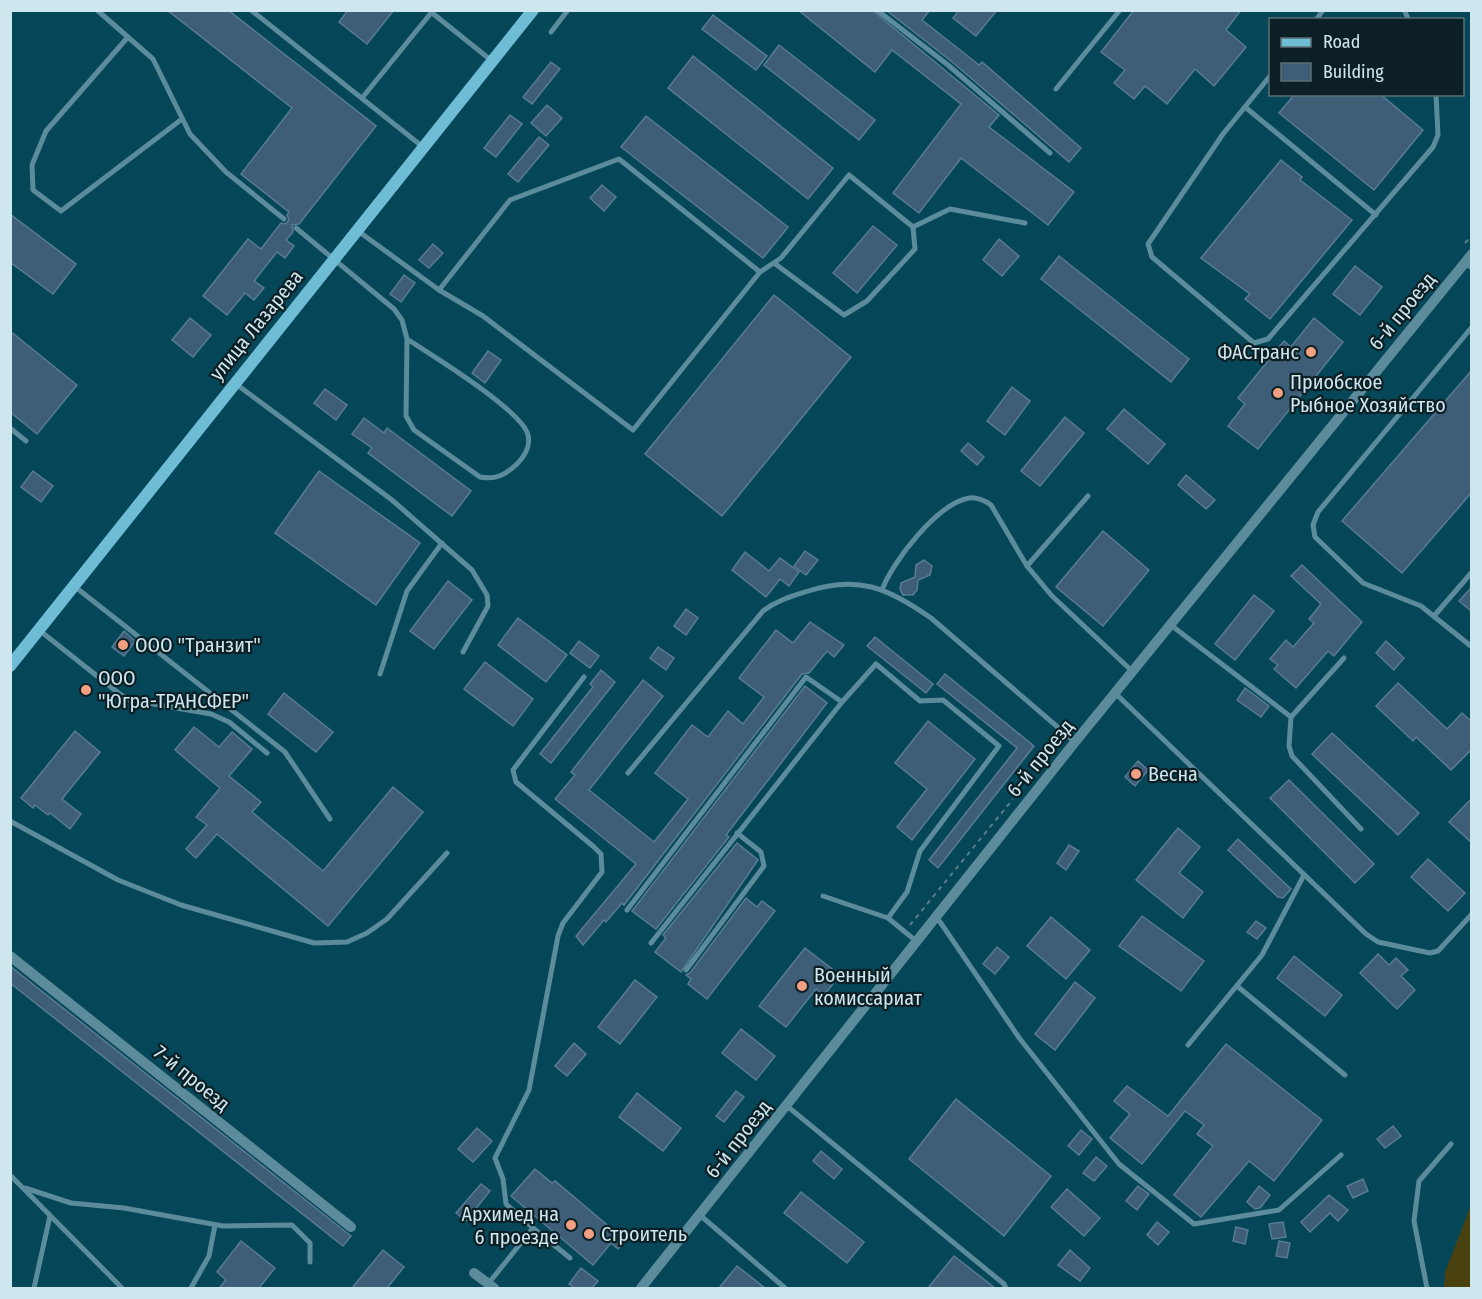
<svg xmlns="http://www.w3.org/2000/svg" width="1482" height="1299" font-family="'Fira Sans Condensed',sans-serif">
	<rect width="100%" height="100%" fill="#093b48"/>
	<path fill="#054758" fill-rule="evenodd" d="M10,11H1471V1288H11ZM1270,20H1462V94H1270Z"/>
	<polygon fill="#494110" points="1471,1205 1471,1288 1444,1288 1445,1272"/>
	<g fill="#3d5e76" stroke="#597b94" stroke-width="1.5">
		<polygon points="167,10 228,10 376,126 299,224 292,225 293,232 286,240 294,246 285,258 277,252 254,281 264,288 254,300 245,293 227,315 203,296 248,239 261,249 281,223 285,224 289,220 287,215 289,212 241,174 292,108"/>
		<polygon points="348,10 394,10 367,44 339,22"/>
		<polygon points="798,10 872,10 999,115 989,127 1074,192 1048,225 961,158 919,213 893,193 961,104 892,50 875,72"/>
		<polygon points="886,10 930,10 922,20 979,65 982,62 1081,148 1069,162 951,61"/>
		<polygon points="959,10 997,10 976,36 953,18"/>
		<polygon points="1134,10 1241,10 1226,30 1246,47 1214,86 1195,69 1167,104 1145,86 1134,99 1114,83 1125,70 1101,52"/>
		<polygon points="713,15 767,56 756,70 702,29"/>
		<polygon points="779,45 875,120 859,140 764,65"/>
		<polygon points="693,56 833,168 808,199 668,88"/>
		<polygon points="551,62 560,69 532,104 523,97"/>
		<polygon points="1295,94 1380,94 1423,130 1374,190 1279,113"/>
		<polygon points="547,105 562,118 546,136 531,123"/>
		<polygon points="510,115 522,124 496,157 484,148"/>
		<polygon points="646,116 788,227 763,258 621,147"/>
		<polygon points="539,137 549,145 518,182 508,174"/>
		<polygon points="1281,160 1302,177 1300,180 1352,220 1270,319 1245,299 1250,294 1201,258"/>
		<polygon points="602,185 616,197 604,211 590,198"/>
		<polygon points="10,214 76,264 53,294 10,262"/>
		<polygon points="873,226 897,245 857,293 833,273"/>
		<polygon points="999,239 1019,256 1002,276 983,260"/>
		<polygon points="433,244 443,253 429,268 419,260"/>
		<polygon points="1059,256 1189,359 1171,382 1041,279"/>
		<polygon points="1355,266 1382,287 1360,315 1333,294"/>
		<polygon points="404,275 415,283 401,302 390,294"/>
		<polygon points="774,295 851,357 722,516 645,454"/>
		<polygon points="190,318 211,335 193,357 172,340"/>
		<polygon points="1314,318 1343,342 1258,449 1228,426 1245,404 1238,398 1284,341 1291,347"/>
		<polygon points="10,331 77,385 37,434 10,412"/>
		<polygon points="488,351 501,360 485,383 472,373"/>
		<polygon points="1472,370 1472,492 1402,573 1342,521"/>
		<polygon points="1012,387 1030,401 1005,435 987,421"/>
		<polygon points="325,389 347,405 336,420 314,403"/>
		<polygon points="1124,409 1165,444 1148,464 1107,429"/>
		<polygon points="1065,417 1084,433 1040,486 1021,471"/>
		<polygon points="364,418 384,433 387,428 471,491 452,516 368,453 372,448 352,434"/>
		<polygon points="968,443 984,457 977,465 961,451"/>
		<polygon points="33,471 53,486 41,502 21,487"/>
		<polygon points="319,471 420,543 376,605 275,533"/>
		<polygon points="1186,475 1215,500 1206,509 1178,485"/>
		<polygon points="1103,531 1149,570 1103,626 1056,587"/>
		<polygon points="805,551 818,560 806,575 794,566"/>
		<polygon points="745,552 769,571 780,558 799,572 789,586 780,579 766,597 732,570"/>
		<polygon points="924,560 932,566 930,575 918,580 917,590 913,595 903,595 900,589 901,583 915,577 916,565"/>
		<polygon points="1302,565 1362,622 1334,656 1328,651 1296,688 1274,669 1278,665 1270,659 1286,640 1293,647 1314,623 1309,619 1321,604 1291,576"/>
		<polygon points="448,581 472,600 434,649 410,631"/>
		<polygon points="1472,587 1472,612 1459,601"/>
		<polygon points="1254,595 1274,611 1235,660 1215,644"/>
		<polygon points="686,609 698,618 686,635 674,626"/>
		<polygon points="518,618 567,655 546,682 498,645"/>
		<polygon points="810,622 844,645 834,657 827,651 809,673 802,674 624,905 622,903 606,922 604,920 583,945 576,936 636,864 555,799 575,775 571,772 643,680 663,696 589,790 654,842 688,799 655,773 692,725 708,737 728,711 743,724 764,697 739,678 776,630 793,643"/>
		<polygon points="124,631 135,641 124,656 112,647"/>
		<polygon points="875,637 933,684 926,693 867,646"/>
		<polygon points="579,641 599,656 590,668 570,653"/>
		<polygon points="1386,641 1404,658 1394,670 1376,653"/>
		<polygon points="658,647 674,658 666,670 650,658"/>
		<polygon points="485,662 533,699 513,726 464,689"/>
		<polygon points="601,670 615,682 551,763 540,754 593,687 590,684"/>
		<polygon points="945,674 1034,746 938,868 929,860 1017,748 937,684"/>
		<polygon points="1398,683 1447,729 1462,713 1472,722 1472,749 1451,770 1416,737 1413,741 1376,706"/>
		<polygon points="805,686 827,703 726,835 729,837 656,929 632,911"/>
		<polygon points="1245,688 1269,706 1261,717 1237,700"/>
		<polygon points="284,693 333,732 316,752 268,714"/>
		<polygon points="928,721 975,759 912,840 897,827 927,789 895,763"/>
		<polygon points="194,727 219,747 232,732 252,749 229,776 261,802 252,812 323,871 393,787 423,812 328,926 217,834 196,858 186,849 207,825 196,817 220,788 175,750"/>
		<polygon points="75,731 100,752 62,799 81,814 70,829 50,813 48,815 35,805 33,808 21,798"/>
		<polygon points="1332,733 1419,813 1398,835 1312,754"/>
		<polygon points="1138,761 1148,770 1135,786 1125,777"/>
		<polygon points="1289,780 1374,864 1355,883 1270,798"/>
		<polygon points="1472,798 1472,843 1449,822"/>
		<polygon points="1178,828 1200,847 1179,873 1203,892 1183,918 1136,880"/>
		<polygon points="1238,839 1291,889 1283,898 1278,897 1228,850"/>
		<polygon points="737,843 758,860 681,972 655,952 666,938 663,935"/>
		<polygon points="1069,845 1079,851 1066,870 1057,863"/>
		<polygon points="1428,859 1465,893 1448,911 1411,877"/>
		<polygon points="746,898 757,907 762,901 775,911 707,999 688,984 691,979 686,975 690,973"/>
		<polygon points="1142,916 1204,961 1181,991 1119,946"/>
		<polygon points="1051,917 1090,950 1066,979 1027,946"/>
		<polygon points="1256,921 1266,928 1257,939 1247,932"/>
		<polygon points="997,947 1009,957 995,974 983,964"/>
		<polygon points="805,948 832,969 825,978 833,984 824,995 816,989 786,1027 759,1006"/>
		<polygon points="1378,954 1389,965 1396,958 1408,970 1401,976 1415,990 1397,1009 1360,973"/>
		<polygon points="1294,956 1342,995 1325,1016 1277,978"/>
		<polygon points="10,966 351,1236 343,1246 10,983"/>
		<polygon points="635,980 657,997 620,1044 598,1027"/>
		<polygon points="1075,982 1095,998 1055,1050 1035,1034"/>
		<polygon points="741,1029 775,1056 756,1080 722,1053"/>
		<polygon points="574,1043 586,1054 567,1076 555,1066"/>
		<polygon points="1226,1044 1322,1120 1274,1181 1249,1161 1201,1217 1174,1195 1213,1146 1197,1134 1204,1125 1185,1111 1142,1164 1110,1138 1130,1114 1114,1101 1127,1086 1168,1116"/>
		<polygon points="736,1091 744,1097 724,1122 716,1116"/>
		<polygon points="637,1093 681,1128 663,1151 619,1117"/>
		<polygon points="956,1099 1051,1176 1004,1236 909,1159"/>
		<polygon points="1393,1126 1401,1136 1385,1148 1377,1139"/>
		<polygon points="477,1128 492,1141 473,1162 458,1149"/>
		<polygon points="1081,1130 1092,1139 1079,1155 1068,1146"/>
		<polygon points="821,1151 842,1169 834,1179 813,1161"/>
		<polygon points="1096,1157 1107,1166 1094,1181 1083,1173"/>
		<polygon points="535,1169 552,1183 555,1181 625,1240 618,1249 611,1243 593,1265 511,1196"/>
		<polygon points="1363,1179 1368,1191 1353,1198 1347,1186"/>
		<polygon points="481,1184 490,1191 466,1221 456,1213"/>
		<polygon points="1138,1186 1149,1194 1137,1210 1126,1201"/>
		<polygon points="1259,1186 1270,1195 1260,1208 1255,1209 1247,1202"/>
		<polygon points="1067,1189 1100,1218 1084,1236 1051,1207"/>
		<polygon points="801,1192 864,1242 847,1263 784,1213"/>
		<polygon points="1329,1195 1348,1210 1338,1221 1330,1213 1310,1232 1301,1222"/>
		<polygon points="1157,1222 1169,1232 1158,1245 1147,1235"/>
		<polygon points="1283,1222 1286,1237 1272,1239 1269,1224"/>
		<polygon points="1236,1227 1248,1230 1245,1244 1233,1241"/>
		<polygon points="241,1241 275,1268 259,1288 219,1288 226,1280 217,1272"/>
		<polygon points="1279,1241 1290,1243 1287,1258 1276,1256"/>
		<polygon points="383,1250 404,1267 387,1288 352,1288"/>
		<polygon points="1070,1250 1090,1268 1080,1281 1058,1265"/>
		<polygon points="954,1256 995,1288 928,1288"/>
		<polygon points="737,1266 765,1288 719,1288"/>
		<polygon points="581,1268 598,1281 592,1288 575,1288 569,1284"/>
	</g>
	<g fill="none" stroke-linecap="round" stroke-linejoin="round">
		<g stroke="#577e89" stroke-width="2" stroke-dasharray="4.5 4.5" stroke-linecap="butt">
			<polyline points="1465,243 1472,236"/>
			<polyline points="910,925 1013,799"/>
		</g>
		<g stroke="#5c8b9b" stroke-width="5">
			<polyline points="97,10 153,59 190,134 226,172 284,219"/>
			<polyline points="251,10 423,147"/>
			<polyline points="877,10 948,65 1050,153"/>
			<polyline points="1404,10 1409,20"/>
			<polyline points="431,12 492,61"/>
			<polyline points="1316,20 1323,10"/>
			<polyline points="551,32 568,10"/>
			<polyline points="128,37 46,131 32,165 33,190 61,211 182,119"/>
			<polyline points="1270,76 1223,134 1148,244 1152,257 1254,343 1268,339 1433,147 1438,135 1436,94"/>
			<polyline points="1056,89 1120,10"/>
			<polyline points="362,98 431,13"/>
			<polyline points="1245,107 1376,215"/>
			<polyline points="913,227 950,209 1025,223"/>
			<path d="M296,228L394,309L402,320L407,339C430,354 523,411 528,435C531,446 524,457 517,464C505,475 496,480 480,477L414,430L406,416L407,339"/>
			<polyline points="358,231 439,290 483,316 633,430 760,272 619,159 510,200 439,290"/>
			<polyline points="1465,262 1472,268"/>
			<polyline points="760,272 781,258 849,175 913,227 915,249 867,301 844,315 774,263"/>
			<polyline points="1472,327 1318,512 1313,525 1315,537 1363,583 1421,606 1472,647"/>
			<polyline points="236,384 392,500 472,570 487,595 488,606 463,652"/>
			<polyline points="10,428 26,441"/>
			<polyline points="1088,496 1027,566 1052,596 1133,672"/>
			<polyline points="74,586 285,752 330,819"/>
			<path d="M882,590C892,562 938,503 969,498C978,497 984,500 991,505L1027,566"/>
			<polyline points="1434,616 1472,572"/>
			<polyline points="1172,626 1291,717 1289,746 1292,756 1361,829"/>
			<polyline points="39,630 121,695 130,700 211,714 229,722 267,753"/>
			<polyline points="380,674 407,591 442,543"/>
			<polyline points="1116,694 1366,934 1378,942 1430,953 1438,951 1472,914"/>
			<polyline points="1291,717 1344,658"/>
			<path d="M628,773L763,611C776,601 789,597 805,592C858,574 887,588 931,618L1075,742"/>
			<polyline points="10,821 118,880 181,905 314,943 347,942 367,933 387,919 447,853"/>
			<polyline points="823,896 888,918"/>
			<polyline points="627,910 806,677 842,702"/>
			<polyline points="936,916 1020,1039 1119,1164 1194,1224 1279,1210 1341,1155"/>
			<polyline points="651,943 842,702 876,664 920,701 943,700 999,746 920,851 907,892 888,918 916,941"/>
			<polyline points="686,970 764,866 761,852 737,833"/>
			<polyline points="1237,986 1345,1075"/>
			<polyline points="1188,1045 1262,955 1304,875"/>
			<polyline points="787,1106 1004,1284 1006,1288"/>
			<polyline points="10,1175 122,1288"/>
			<polyline points="25,1188 71,1203 124,1208 223,1226 292,1225 310,1243 310,1262"/>
			<polyline points="701,1216 785,1288"/>
			<polyline points="533,1228 506,1204 503,1179 495,1158 529,1090 558,936 563,923 602,872 601,854 594,847 516,782 513,770 584,677"/>
			<polyline points="488,1284 533,1228 570,1258"/>
			<polyline points="34,1288 50,1216"/>
			<polyline points="191,1288 209,1256 215,1225"/>
			<polyline points="1427,1288 1414,1221 1419,1181 1451,1144"/>
		</g>
		<g stroke="#5c8b9b" stroke-width="10">
			<polyline points="10,956 351,1227"/>
			<polyline points="474,1273 494,1288"/>
			<polyline points="641,1288 1075,742 1472,254"/>
		</g>
		<polyline stroke="#6fbcd5" stroke-width="12" points="10,666 533,10"/>
	</g>
	<g fill="#f2a081" stroke="#0c1f25" stroke-width="2">
		<circle cx="1311" cy="352" r="6"/>
		<circle cx="1278" cy="393" r="6"/>
		<circle cx="123" cy="645" r="6"/>
		<circle cx="86" cy="690" r="6"/>
		<circle cx="1136" cy="774" r="6"/>
		<circle cx="802" cy="986" r="6"/>
		<circle cx="571" cy="1225" r="6"/>
		<circle cx="589" cy="1234" r="6"/>
	</g>
	<g text-anchor="middle" dominant-baseline="central" stroke-width="4.5" stroke-linejoin="round" paint-order="stroke">
		<g font-size="20" fill="#cee6ee" stroke="#0c1f25">
			<text transform="translate(1402 311) rotate(-51)">6-й проезд</text>
			<text transform="translate(256 325) rotate(-51)">улица Лазарева</text>
			<text transform="translate(1040 758) rotate(-51)">6-й проезд</text>
			<text transform="translate(192 1078) rotate(39)">7-й проезд</text>
			<text transform="translate(738 1139) rotate(-52)">6-й проезд</text>
		</g>
		<g font-size="20" fill="#cee6ee" stroke="#0c1f25" text-anchor="start">
			<text x="1299" y="352" text-anchor="end">ФАСтранс</text>
			<text x="1290" y="382">Приобское<tspan x="1290" dy="23">Рыбное Хозяйство</tspan></text>
			<text x="135" y="645">ООО "Транзит"</text>
			<text x="98" y="678">ООО<tspan x="98" dy="23">"Югра-ТРАНСФЕР"</tspan></text>
			<text x="1148" y="774">Весна</text>
			<text x="814" y="975">Военный<tspan x="814" dy="23">комиссариат</tspan></text>
			<text x="559" y="1214" text-anchor="end">Архимед на<tspan x="559" dy="23">6 проезде</tspan></text>
			<text x="601" y="1234">Строитель</text>
		</g>
	</g>
	<rect width="1482" height="1299" fill="none" stroke="#cee6ee" stroke-width="24"/>
	<rect x="1269" y="18" width="195" height="78" fill="#0c1f25" stroke="#5a6f75" stroke-width="1.5"/>
	<rect x="1281" y="38" width="30" height="9" fill="#6fbcd5" stroke="#5a6f75" stroke-width="1.5"/>
	<text x="1323" y="48" font-size="18" fill="#cee6ee">Road</text>
	<rect x="1281" y="63" width="30" height="18" fill="#3d5e76" stroke="#5a6f75" stroke-width="1.5"/>
	<text x="1323" y="78" font-size="18" fill="#cee6ee">Building</text>
</svg>
